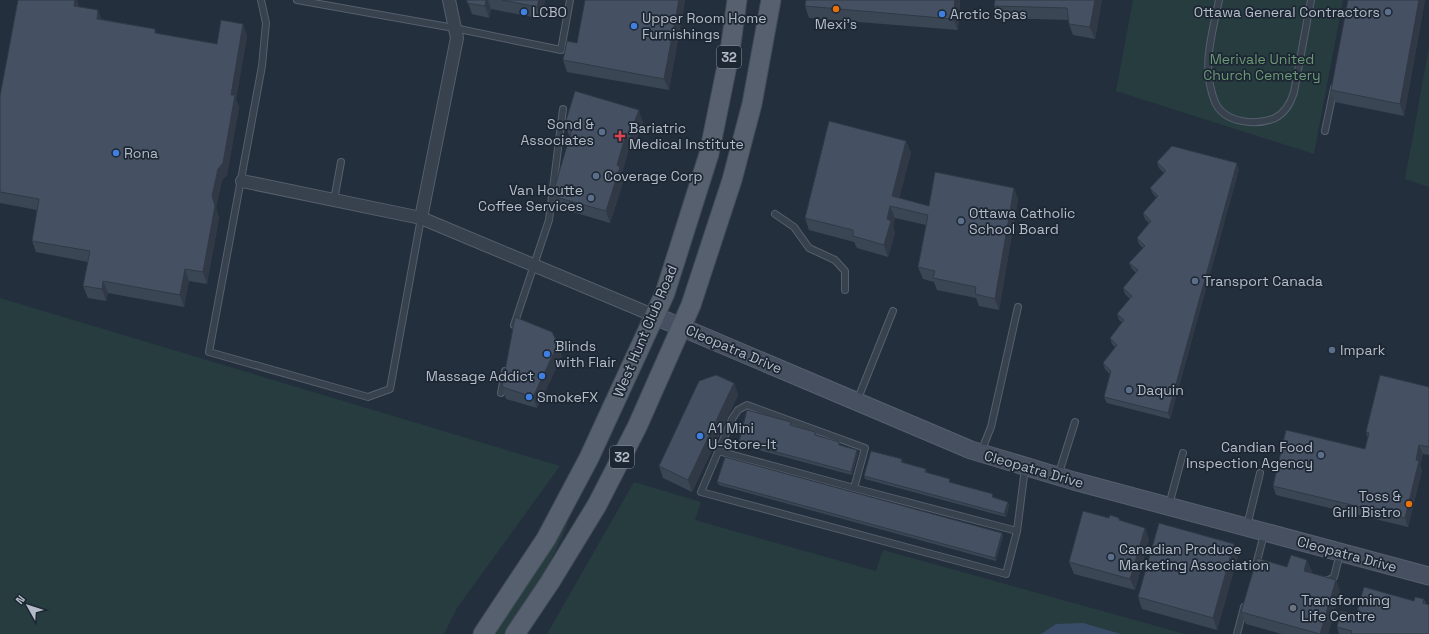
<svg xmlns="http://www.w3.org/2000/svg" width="1429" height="634" font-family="'Space Grotesk',sans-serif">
	<rect width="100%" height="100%" fill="#242f3e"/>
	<g fill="#263c3f">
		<polygon points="1133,0 1343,0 1314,154 1116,91"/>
		<polygon points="1429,47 1429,187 1405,179"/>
		<polygon points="0,298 560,466 457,608 444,634 0,634"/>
		<polygon points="634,482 701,502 695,520 876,571 883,550 1185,634 547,634"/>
		<path d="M566,522L568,523C551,563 531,599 506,634H494Z"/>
	</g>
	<polygon fill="#394c67" points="1083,623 1121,634 1041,634 1056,624"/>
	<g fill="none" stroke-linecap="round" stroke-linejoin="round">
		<defs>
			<g id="lane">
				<polyline points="261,0 266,23 262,66 209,352 368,397 390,389 421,218"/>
				<polyline points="297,0 454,28 561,50 570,0"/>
				<path d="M1219,0C1212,34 1201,68 1215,102C1224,123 1256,126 1275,118C1285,113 1291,102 1294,92L1311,0"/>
				<polyline points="1325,131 1334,88"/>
				<polyline points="334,200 341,162"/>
				<polyline points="775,214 794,227 809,248 835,260 845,271 845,290"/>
				<polyline points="514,325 549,220 563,109"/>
				<polyline points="501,393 505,371"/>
				<polyline points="857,401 893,311"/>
				<polyline points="718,451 854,488"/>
				<polyline points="981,452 991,427 1018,307"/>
				<polyline points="1058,476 1075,422"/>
				<polyline points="1169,505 1183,453"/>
				<polyline points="1247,526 1260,473"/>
				<polyline points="1017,531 854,488 865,448 747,405 738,410 732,419 701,492 1006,574 1017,531 1025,468"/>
				<polyline points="1256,565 1264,534"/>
				<polyline points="1323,580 1327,581 1334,577 1340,554"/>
				<polyline points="1237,634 1244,607"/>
			</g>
			<g id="street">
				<polyline points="242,181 421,218 655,316"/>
				<polyline points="421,218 457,38 449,0"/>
			</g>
			<polyline id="secondary" points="655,316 971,450 1074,481 1429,576"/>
			<g id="primary">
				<polyline points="483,634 546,539 589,458 665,293 709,154 730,51 737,0"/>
				<polyline points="515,634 550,582 597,505 637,427 691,305 732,180 752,104 771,0"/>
			</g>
		</defs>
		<use href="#lane" stroke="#565f6c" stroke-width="8"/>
		<use href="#street" stroke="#565f6c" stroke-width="14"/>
		<use href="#secondary" stroke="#565f6c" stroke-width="19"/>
		<use href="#primary" stroke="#414a57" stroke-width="21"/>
		<use href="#lane" stroke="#38414e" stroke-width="6"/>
		<use href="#street" stroke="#38414e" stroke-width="12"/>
		<use href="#secondary" stroke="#465061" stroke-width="17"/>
		<use href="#primary" stroke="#56606e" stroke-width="19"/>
	</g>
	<g fill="#3b4654">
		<polygon points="18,0 77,0 79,7 98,10 101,19 155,29 156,33 217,44 243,24 247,36 236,99 239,107 227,175 222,180 216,208 219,218 207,284 189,281 184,307 108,293 106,301 88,298 83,286 88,262 36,252 32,241 37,210 0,203 0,96"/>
		<polygon points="467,0 545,0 542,19 491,9 489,18 472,14"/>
		<polygon points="685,0 669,90 567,72 563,60 577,43"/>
		<polygon points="960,0 958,30 809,18 805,6"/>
		<polygon points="995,0 1102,0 1095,39 1073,35 1069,24 1068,20 998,18 994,6"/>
		<polygon points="1425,0 1404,116 1335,102 1331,90"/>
		<polygon points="643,122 634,146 630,145 622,173 624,179 610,223 556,207 552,196 570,136 569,135 565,124"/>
		<polygon points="906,141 911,153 899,198 929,206 1014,188 1018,199 999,310 979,306 976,298 937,290 934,282 923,279 918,267 926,225 895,218 893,226 895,233 888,257 857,248 854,242 809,230 805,218"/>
		<polygon points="1157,162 1239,169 1170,419 1107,403 1104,397 1110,374 1105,369 1103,363 1115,347 1112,344 1110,338 1122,322 1119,320 1117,314 1130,299 1125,294 1123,288 1136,273 1132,269 1129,263 1143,248 1139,244 1137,238 1149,223 1145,219 1143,213 1157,198 1153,194 1150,188 1164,173 1159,168"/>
		<polygon points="558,344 562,356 537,408 506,399 502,387"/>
		<polygon points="734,383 738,395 692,492 663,478 659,466"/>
		<polygon points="1429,387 1429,455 1423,454 1420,465 1422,470 1408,527 1276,495 1273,486 1365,449 1368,438 1366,432"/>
		<polygon points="791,422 792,426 816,436 839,442 840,446 857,450 858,453 852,475 740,445 739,442"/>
		<polygon points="902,459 903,463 926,469 927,473 951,482 994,497 994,498 1009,505 1006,517 865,479 864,476"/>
		<polygon points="717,482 1002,533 1003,536 996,561 719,485"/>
		<polygon points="1109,518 1119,518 1120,521 1145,528 1149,539 1135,590 1074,574 1069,562"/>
		<polygon points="1234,544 1238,556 1217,630 1142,609 1138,597"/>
		<polygon points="1307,560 1312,572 1311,573 1336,580 1340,592 1328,634 1282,634 1246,624 1241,612 1287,567"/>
		<polygon points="1424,599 1426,604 1429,634 1339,634 1337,627 1356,615 1414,601"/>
	</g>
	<g fill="#303945">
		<polygon points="75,0 77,0 80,9 74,6"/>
		<polygon points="486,0 488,0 491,9 489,18 485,6"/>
		<polygon points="539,0 545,0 542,19 537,7"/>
		<polygon points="679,0 685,0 669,90 664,79"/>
		<polygon points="955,0 960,0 958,30 953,19"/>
		<polygon points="1095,0 1102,0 1095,39 1090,27"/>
		<polygon points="1419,0 1425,0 1404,116 1400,104"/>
		<polygon points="98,10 102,22 97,19"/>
		<polygon points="243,24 247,36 236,99 239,107 227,175 222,180 216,208 219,218 207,284 203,272 212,196 231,95"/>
		<polygon points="639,110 643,122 634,146 630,134"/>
		<polygon points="626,134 630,145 622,173 624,179 610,223 606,211 617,165"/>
		<polygon points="906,141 911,153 897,208 892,196"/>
		<polygon points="1237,163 1239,169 1170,419 1168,413"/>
		<polygon points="1014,188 1018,199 999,310 995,299"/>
		<polygon points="890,206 895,218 893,226 895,233 888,257 884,245 887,219"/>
		<polygon points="185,269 189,281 184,307 180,295"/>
		<polygon points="103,281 108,293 106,301 102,289"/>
		<polygon points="558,344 562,356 537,408 533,397"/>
		<polygon points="734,383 738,395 692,492 688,480"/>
		<polygon points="1419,445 1423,454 1420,465 1422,470 1408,527 1405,518 1416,460"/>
		<polygon points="857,450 858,453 852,475 851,472"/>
		<polygon points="1008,502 1009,505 1006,517 1004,514"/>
		<polygon points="1145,528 1149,539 1135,590 1130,579"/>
		<polygon points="1002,533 1003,536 996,561 995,558"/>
		<polygon points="1234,544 1238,556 1217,630 1213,618"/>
		<polygon points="1307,560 1312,572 1308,583 1304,571"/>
		<polygon points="1336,580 1340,592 1328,634 1320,634"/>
	</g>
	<g fill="#455162" stroke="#303945">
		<polygon points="18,0 75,0 74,6 98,10 97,19 155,29 155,33 217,44 221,20 243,24 231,95 235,95 223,163 218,169 212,196 215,206 203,272 185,269 180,295 103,281 102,289 83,286 90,251 32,241 39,199 0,192 0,96"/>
		<polygon points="467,0 486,0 485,6 467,3"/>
		<polygon points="502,0 539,0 537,7"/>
		<polygon points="585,0 679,0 664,79 563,60 567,41 577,43"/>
		<polygon points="806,0 955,0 953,19 805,6"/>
		<polygon points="995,0 1095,0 1090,27 1069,24 1067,8 994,6"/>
		<polygon points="1348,0 1419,0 1400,104 1331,90"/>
		<polygon points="575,91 639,110 630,134 626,134 617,165 620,167 606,211 552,196 573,126 565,124"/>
		<polygon points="829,121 906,141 892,196 929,206 935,172 1014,188 995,299 975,294 976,287 933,278 935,271 918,267 928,215 890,206 887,219 891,221 884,245 853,236 853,230 805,218"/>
		<polygon points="1172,146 1237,163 1168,413 1104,397 1111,371 1103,363 1117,345 1110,338 1124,320 1117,314 1132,296 1123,288 1138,270 1129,263 1145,246 1137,238 1151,221 1143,213 1158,196 1150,188 1166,171 1157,162"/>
		<polygon points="515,317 552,332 558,344 533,397 502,387"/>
		<polygon points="716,375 734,383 688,480 659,466 699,381"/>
		<polygon points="1380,375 1429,387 1429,447 1419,445 1416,460 1419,461 1405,518 1273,486 1286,430 1365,449 1369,433 1366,432"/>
		<polygon points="747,410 791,422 790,425 815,432 815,435 839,442 839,445 857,450 851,472 739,442"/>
		<polygon points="871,451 902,459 901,462 926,469 925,472 950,479 949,482 993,494 992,497 1008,502 1004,514 864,476"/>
		<polygon points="725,457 1002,533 995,558 717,482"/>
		<polygon points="1083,511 1109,518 1110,515 1119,518 1119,520 1145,528 1130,579 1069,562"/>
		<polygon points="1159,523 1234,544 1213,618 1138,597"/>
		<polygon points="1291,555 1307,560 1304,571 1336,580 1320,634 1241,612 1257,558 1287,567"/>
		<polygon points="1364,587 1414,601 1415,597 1424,599 1423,603 1429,605 1429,634 1351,634 1352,631 1337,627 1341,611 1356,615"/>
	</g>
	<g fill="#e8710a" stroke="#1d2633" stroke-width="1.5">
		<circle cx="836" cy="9" r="4"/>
		<circle cx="1409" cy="504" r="4"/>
	</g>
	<g fill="#3f7fe0" stroke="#1d2633" stroke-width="1.5">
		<circle cx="524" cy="12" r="4"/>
		<circle cx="942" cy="14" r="4"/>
		<circle cx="634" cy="26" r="4"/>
		<circle cx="116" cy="153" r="4"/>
		<circle cx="547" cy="354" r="4"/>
		<circle cx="542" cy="376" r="4"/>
		<circle cx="529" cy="397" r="4"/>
		<circle cx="700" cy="436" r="4"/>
	</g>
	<g fill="#5c6f8a" stroke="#1d2633" stroke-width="1.5">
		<circle cx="1388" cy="12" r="4"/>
		<circle cx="602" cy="132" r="4"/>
		<circle cx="596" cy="176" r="4"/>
		<circle cx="591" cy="198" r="4"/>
		<circle cx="961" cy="221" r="4"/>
		<circle cx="1195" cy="281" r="4"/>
		<circle cx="1332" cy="350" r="4"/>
		<circle cx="1129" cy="390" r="4"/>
		<circle cx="1321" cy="455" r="4"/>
		<circle cx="1111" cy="557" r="4"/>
	</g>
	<path fill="#e0444e" stroke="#1d2633" stroke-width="1.5" d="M618 130h4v4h4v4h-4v4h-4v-4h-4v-4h4z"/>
	<circle fill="#6b7280" stroke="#1d2633" stroke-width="1.5" cx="1293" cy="608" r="4"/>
	<g text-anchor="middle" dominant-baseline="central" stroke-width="3.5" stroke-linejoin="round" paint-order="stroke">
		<g fill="#1d2633" stroke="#878f9c" stroke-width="1">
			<rect x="717" y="46" width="24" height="22" rx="3"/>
			<rect x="610" y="446" width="24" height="22" rx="3"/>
		</g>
		<g font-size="13" font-weight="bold" fill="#b4bcc9">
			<text x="729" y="57">32</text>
			<text x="622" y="457">32</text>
		</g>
		<g font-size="14" fill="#b4bcc9" stroke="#1d2633" text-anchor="start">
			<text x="532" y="12">LCBO</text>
			<text x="1380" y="12" text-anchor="end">Ottawa General Contractors</text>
			<text x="950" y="14">Arctic Spas</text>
			<text x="642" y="18">Upper Room Home<tspan x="642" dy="16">Furnishings</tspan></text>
			<text x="836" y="24" text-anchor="middle">Mexi's</text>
			<text x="594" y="124" text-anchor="end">Sond &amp;<tspan x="594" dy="16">Associates</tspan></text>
			<text x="629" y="128">Bariatric<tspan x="629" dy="16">Medical Institute</tspan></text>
			<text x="124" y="153">Rona</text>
			<text x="604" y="176">Coverage Corp</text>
			<text x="583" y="190" text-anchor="end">Van Houtte<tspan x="583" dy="16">Coffee Services</tspan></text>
			<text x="969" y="213">Ottawa Catholic<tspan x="969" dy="16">School Board</tspan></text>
			<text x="1203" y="281">Transport Canada</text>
			<text x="555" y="346">Blinds<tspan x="555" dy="16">with Flair</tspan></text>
			<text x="1340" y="350">Impark</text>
			<text x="534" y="376" text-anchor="end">Massage Addict</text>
			<text x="1137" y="390">Daquin</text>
			<text x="537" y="397">SmokeFX</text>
			<text x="708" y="428">A1 Mini<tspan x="708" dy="16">U-Store-It</tspan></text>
			<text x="1313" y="447" text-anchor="end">Candian Food<tspan x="1313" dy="16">Inspection Agency</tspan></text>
			<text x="1401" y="496" text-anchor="end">Toss &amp;<tspan x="1401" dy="16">Grill Bistro</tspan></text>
			<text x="1119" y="549">Canadian Produce<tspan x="1119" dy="16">Marketing Association</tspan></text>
			<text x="1301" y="600">Transforming<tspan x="1301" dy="16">Life Centre</tspan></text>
		</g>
		<g font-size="14" fill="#6b9a76" stroke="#1d2633">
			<text x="1262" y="59">Merivale United<tspan x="1262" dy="16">Church Cemetery</tspan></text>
		</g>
		<g font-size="14" fill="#b4bcc9" stroke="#1d2633">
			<text transform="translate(645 331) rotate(-67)">West Hunt Club Road</text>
			<text transform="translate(734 349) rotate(23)">Cleopatra Drive</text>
			<text transform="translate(1034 469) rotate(16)">Cleopatra Drive</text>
			<text transform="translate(1347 554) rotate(15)">Cleopatra Drive</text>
		</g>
	</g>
	<g transform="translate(28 606) rotate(309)" stroke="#1d2633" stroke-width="3" paint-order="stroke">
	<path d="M0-3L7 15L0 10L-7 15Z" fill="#b4bcc9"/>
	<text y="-6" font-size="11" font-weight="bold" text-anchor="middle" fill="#b4bcc9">N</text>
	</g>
</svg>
